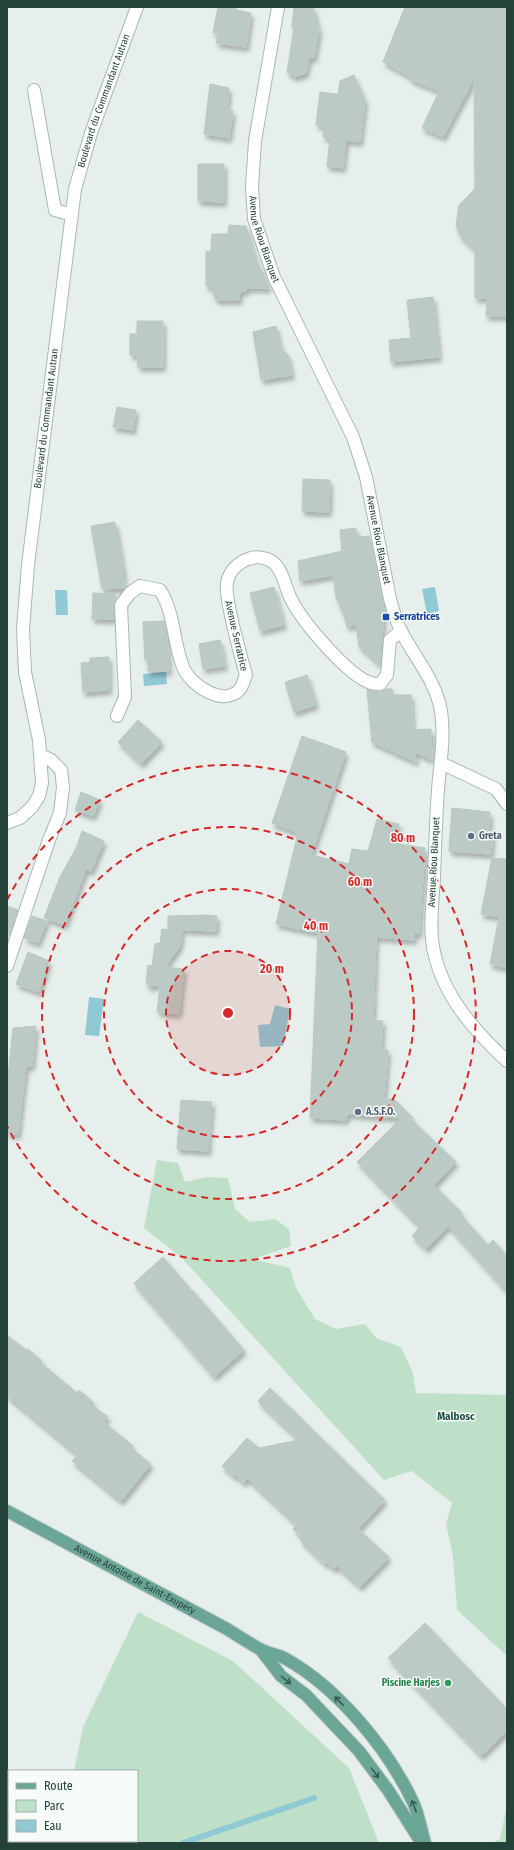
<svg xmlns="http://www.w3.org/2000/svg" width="514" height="1850" font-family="'Fira Sans Condensed',sans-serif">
	<defs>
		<filter id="shadow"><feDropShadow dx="2.5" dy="4.5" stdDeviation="2" flood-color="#0004"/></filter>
	</defs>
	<rect width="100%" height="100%" fill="#e6efeb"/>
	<g fill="#bfe0c8">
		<polygon points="157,1160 178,1163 185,1182 207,1177 228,1178 235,1209 250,1222 275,1219 289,1229 291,1246 253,1259 290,1268 296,1288 315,1319 336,1329 365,1324 376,1338 401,1347 413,1373 416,1393 507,1395 507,1656 457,1610 453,1556 446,1524 452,1503 412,1471 384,1480 181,1257 144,1228"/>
		<polygon points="138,1612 233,1661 349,1768 379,1843 19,1843 21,1841 137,1841 137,1771 74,1771 83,1727"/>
		<polygon points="507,1805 507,1843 491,1843 500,1839"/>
	</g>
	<g fill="#8ec9d4">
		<polygon points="435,587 439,611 427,614 422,589"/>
		<polygon points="55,590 67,590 68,615 56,615"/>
		<polygon points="166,672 167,684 144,686 143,674"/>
		<polygon points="89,997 104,999 99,1036 85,1035"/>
		<polygon points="275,1005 290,1009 283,1046 260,1047 258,1025 270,1024"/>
	</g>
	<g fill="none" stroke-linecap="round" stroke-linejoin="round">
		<polyline stroke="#8ec9d4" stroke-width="6" points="183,1843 314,1798"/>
	</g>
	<g fill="#bbcac4" stroke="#b8c9c2" filter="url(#shadow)">
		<polygon points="218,7 237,9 237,10 251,13 246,47 216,43 218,33 213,33"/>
		<polygon points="294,7 313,7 319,31 314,58 309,58 306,73 295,77 287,72 294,28 292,27"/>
		<polygon points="405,7 507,7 507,316 486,316 487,298 475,298 475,250 461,237 456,225 459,205 475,189 474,79 443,137 422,128 439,91 409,79 411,77 383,62"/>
		<polygon points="354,75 365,101 360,142 346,140 343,168 327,166 330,138 323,137 324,126 316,125 320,92 338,94 340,81"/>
		<polygon points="210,84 229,88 227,110 233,111 229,138 204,134"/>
		<polygon points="198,164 224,164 224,202 198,201"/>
		<polygon points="229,225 246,226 258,267 260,267 269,288 246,288 246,291 240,291 239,300 216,300 211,287 206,286 206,251 211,252 212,234 228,234"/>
		<polygon points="433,297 439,357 391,362 389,340 411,338 407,300"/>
		<polygon points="137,321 163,321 163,367 138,367 137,355 130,355 130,334 137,334"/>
		<polygon points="276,326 281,349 288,355 292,375 261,380 253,332"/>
		<polygon points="117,407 136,410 133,430 113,427"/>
		<polygon points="303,479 330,480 329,512 302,511"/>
		<polygon points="115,522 123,568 124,588 102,589 91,526"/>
		<polygon points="356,528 357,537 369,536 384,610 380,665 359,646 356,624 347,627 344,615 336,597 333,575 300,581 298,561 342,551 340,530"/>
		<polygon points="274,587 284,625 260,631 250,593"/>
		<polygon points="93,593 116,594 114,605 114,619 92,619"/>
		<polygon points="164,621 167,636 169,671 148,671 148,660 145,660 143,622"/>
		<polygon points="220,640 225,666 203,669 199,644"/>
		<polygon points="109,657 109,690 83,692 81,663 90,662 90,658"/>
		<polygon points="307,675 316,705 294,712 285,682"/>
		<polygon points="385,689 392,689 393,695 411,695 413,730 431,729 432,760 415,752 416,762 372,742 367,690 380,692"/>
		<polygon points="138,720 162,742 141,764 118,742"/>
		<polygon points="302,736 346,752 311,855 349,864 352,849 368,851 377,819 399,824 394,843 425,848 419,934 414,933 414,940 376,937 373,1020 383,1021 381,1049 388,1050 384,1099 394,1099 413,1118 410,1118 456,1162 434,1185 462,1213 460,1214 488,1245 493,1240 507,1256 507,1292 448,1226 426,1249 412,1236 420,1227 357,1162 401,1118 347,1114 346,1120 310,1118 318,933 276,924 298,833 272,823"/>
		<polygon points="81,792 100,800 93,816 75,810"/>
		<polygon points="452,808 490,812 489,829 493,829 491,854 449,851"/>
		<polygon points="82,831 104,841 91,871 86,869 65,925 44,918 59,879 77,846"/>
		<polygon points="492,858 507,859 507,918 481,914"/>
		<polygon points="7,906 18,910 10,933 7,932"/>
		<polygon points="208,915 217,916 216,931 168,929 168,916"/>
		<polygon points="32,916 47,921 38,943 24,938"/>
		<polygon points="499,917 507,918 507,968 490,964"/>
		<polygon points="162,929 182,931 180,946 165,967 184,969 179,1014 157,1012 160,986 153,985 149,989 150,984 146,984 148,965 152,966 155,944 160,943"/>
		<polygon points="28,952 49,961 39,992 16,984"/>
		<polygon points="36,1026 32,1066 26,1066 18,1134 7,1134 7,1086 13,1028"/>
		<polygon points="181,1100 212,1102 208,1151 177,1149"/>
		<polygon points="163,1257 188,1286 189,1290 193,1291 244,1350 214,1377 134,1283"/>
		<polygon points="7,1335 26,1350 28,1349 42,1361 40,1362 77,1393 79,1390 94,1403 92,1405 108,1417 104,1422 133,1446 131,1448 151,1464 121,1501 72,1461 78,1455 7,1396"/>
		<polygon points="270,1388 385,1500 358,1529 389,1557 360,1587 337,1566 334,1569 327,1563 325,1564 300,1540 302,1537 293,1529 297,1525 247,1478 244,1483 235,1475 233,1476 222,1466 247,1438 259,1448 299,1440 258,1401"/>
		<polygon points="425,1623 507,1709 507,1731 481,1756 388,1658"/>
	</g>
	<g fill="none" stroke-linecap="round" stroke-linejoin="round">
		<defs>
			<g id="minor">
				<path id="s1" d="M278,7L255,141L252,187L254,219L274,277L353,437L366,477L390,599C393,610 396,621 401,631C415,658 436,681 441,711C445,738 440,763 438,790C436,819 435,848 434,877C433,898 430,919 432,940C438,990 472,1029 507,1061"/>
				<polyline points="34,90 55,210 72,215"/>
				<path d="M117,716L125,697L121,605L130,593L140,586L160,590C175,614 173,642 183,667C190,685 224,708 240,689C243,685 244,679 246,675C241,657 224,597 227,583C229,571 238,563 248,559C256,556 267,557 274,563C284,572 285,589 292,601C303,622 348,676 371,683C374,684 377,684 380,684L387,675L390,640L401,631"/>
				<polyline points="441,763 496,789 507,804"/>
				<path id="s2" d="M7,823L20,818L32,807L39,796L42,783L39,740L25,672L23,629L28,565L75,189L91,133L137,7"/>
				<polyline points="7,966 49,840 60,813 63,787 61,770 51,760 41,755"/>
			</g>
			<g id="major">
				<path id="s3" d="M7,1511L227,1629C238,1636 249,1643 260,1649C268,1654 278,1654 286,1659C338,1688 388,1749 413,1802C419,1815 421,1830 425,1843"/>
				<polyline points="261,1650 281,1676 306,1695 359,1751 388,1790 421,1842"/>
			</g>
		</defs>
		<use href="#minor" stroke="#a8b8b2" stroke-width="14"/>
		<use href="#major" stroke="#c2cac8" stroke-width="14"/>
		<use href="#minor" stroke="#fff" stroke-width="12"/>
		<use href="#major" stroke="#6aa596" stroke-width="12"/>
	</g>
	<defs><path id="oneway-shaft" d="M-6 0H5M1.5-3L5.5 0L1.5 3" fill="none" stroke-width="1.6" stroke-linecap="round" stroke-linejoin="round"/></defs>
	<g stroke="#365b51">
		<use href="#oneway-shaft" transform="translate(286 1680) rotate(38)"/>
		<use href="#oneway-shaft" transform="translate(339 1701) rotate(-134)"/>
		<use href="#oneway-shaft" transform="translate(375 1773) rotate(54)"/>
		<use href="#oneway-shaft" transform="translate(414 1806) rotate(-111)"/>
	</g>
	<circle cx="228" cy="1013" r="62" fill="#d62828" fill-opacity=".12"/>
	<g fill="none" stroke="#d62828" stroke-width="2" stroke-dasharray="7 5">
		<circle cx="228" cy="1013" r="62"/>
		<circle cx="228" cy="1013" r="124"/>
		<circle cx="228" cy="1013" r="186"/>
		<path d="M7 900A248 248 0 1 1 7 1126"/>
	</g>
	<rect fill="#1a4fb4" stroke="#f7fbf9" stroke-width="1.5" x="382" y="613" width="8" height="8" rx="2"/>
	<g fill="#5c6f8a" stroke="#f7fbf9" stroke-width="1.5">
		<circle cx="471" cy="836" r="4"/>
		<circle cx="358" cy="1112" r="4"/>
	</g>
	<circle fill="#2e9e5b" stroke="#f7fbf9" stroke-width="1.5" cx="448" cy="1683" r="4"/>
	<g text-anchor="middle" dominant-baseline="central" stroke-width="3" stroke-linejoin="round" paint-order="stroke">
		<g font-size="10" fill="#24423a" stroke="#f7fbf9">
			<text stroke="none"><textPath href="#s2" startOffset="748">Boulevard du Commandant Autran</textPath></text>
			<text stroke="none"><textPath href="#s1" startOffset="236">Avenue Riou Blanquet</textPath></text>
			<text stroke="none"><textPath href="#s2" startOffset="424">Boulevard du Commandant Autran</textPath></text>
			<text stroke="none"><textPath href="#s1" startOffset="560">Avenue Riou Blanquet</textPath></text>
			<text transform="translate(236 636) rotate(77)">Avenue Serratrice</text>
			<text transform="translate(434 862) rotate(-87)">Avenue Riou Blanquet</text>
			<text stroke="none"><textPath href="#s3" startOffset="145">Avenue Antoine de Saint-Exupéry</textPath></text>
		</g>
		<g font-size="10" font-weight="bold" fill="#164399" stroke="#f7fbf9" text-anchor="start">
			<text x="394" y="617">Serratrices</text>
		</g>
		<g font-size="10" font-weight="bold" fill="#4e5e75" stroke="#f7fbf9" text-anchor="start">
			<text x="479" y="836">Greta</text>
			<text x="366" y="1112">A.S.F.O.</text>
		</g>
		<g font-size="10" font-weight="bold" fill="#27864d" stroke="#f7fbf9" text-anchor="end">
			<text x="440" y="1683">Piscine Harjes</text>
		</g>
		<g font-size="11" font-weight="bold" fill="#1f5548" stroke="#f7fbf9">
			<text x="456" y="1416">Malbosc</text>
		</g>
	</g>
	<circle cx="228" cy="1013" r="6" fill="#d62828" stroke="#f7fbf9" stroke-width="2"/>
	<g font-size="12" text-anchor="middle" font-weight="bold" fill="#d62828" stroke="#f7fbf9" stroke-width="3" stroke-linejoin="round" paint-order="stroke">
		<text x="403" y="842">80 m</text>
		<text x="360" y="886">60 m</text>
		<text x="316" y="930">40 m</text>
		<text x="272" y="973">20 m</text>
	</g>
	<rect width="514" height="1850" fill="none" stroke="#24423a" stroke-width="16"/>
	<rect x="8" y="1770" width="130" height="72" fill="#f7fbf9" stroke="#a3b1ad"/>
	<rect x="16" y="1783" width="20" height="6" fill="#6aa596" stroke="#a3b1ad"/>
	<text x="44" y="1790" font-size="12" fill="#24423a">Route</text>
	<rect x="16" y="1800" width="20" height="12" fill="#bfe0c8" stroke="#a3b1ad"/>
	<text x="44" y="1810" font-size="12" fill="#24423a">Parc</text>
	<rect x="16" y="1820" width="20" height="12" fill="#8ec9d4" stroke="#a3b1ad"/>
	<text x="44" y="1830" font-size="12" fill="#24423a">Eau</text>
</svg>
